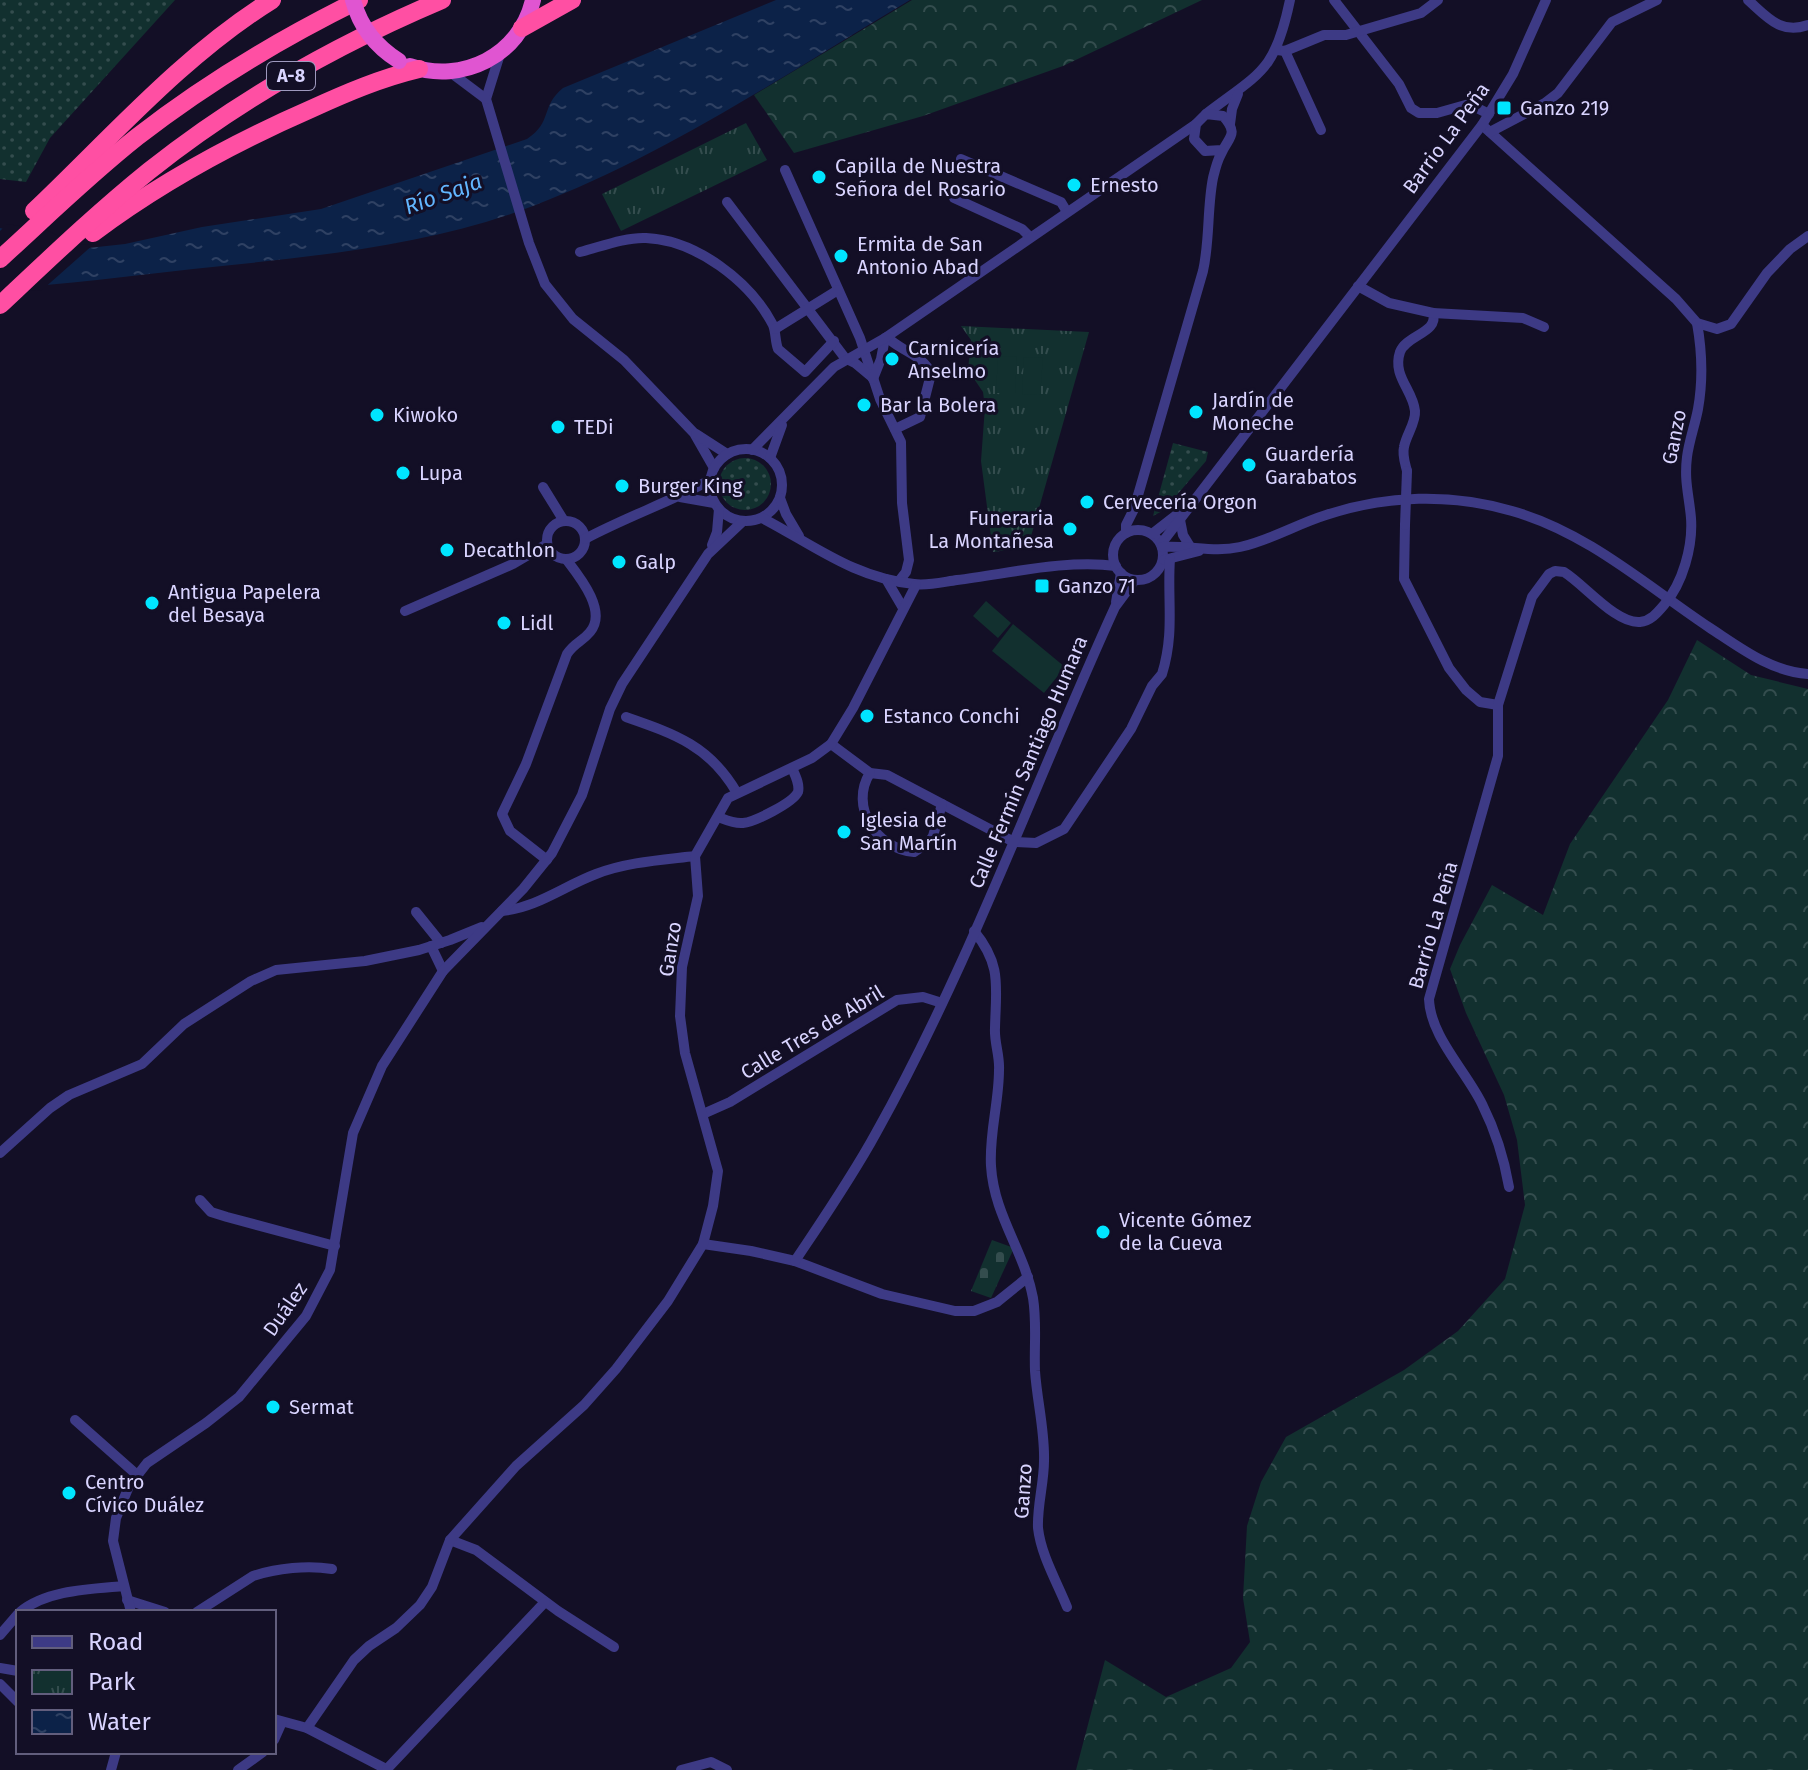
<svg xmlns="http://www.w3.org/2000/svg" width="1808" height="1770" font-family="'Fira Sans',sans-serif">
	<defs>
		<pattern id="grass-dots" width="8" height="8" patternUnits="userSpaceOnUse" patternTransform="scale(2)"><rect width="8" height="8" fill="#12302f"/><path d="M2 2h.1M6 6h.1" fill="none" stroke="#344d4e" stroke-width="1.8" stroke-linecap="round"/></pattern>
		<pattern id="forest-crowns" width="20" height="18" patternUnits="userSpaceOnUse" patternTransform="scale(2)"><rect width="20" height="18" fill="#12302f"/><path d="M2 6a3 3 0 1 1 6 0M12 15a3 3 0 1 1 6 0" fill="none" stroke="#344d4e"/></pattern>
		<pattern id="cemetery-stones" width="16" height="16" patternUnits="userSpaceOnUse" patternTransform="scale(2)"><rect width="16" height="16" fill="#12302f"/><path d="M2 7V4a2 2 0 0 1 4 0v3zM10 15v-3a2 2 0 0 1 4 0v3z" fill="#344d4e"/></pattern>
		<pattern id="park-tufts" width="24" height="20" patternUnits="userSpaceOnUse" patternTransform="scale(2)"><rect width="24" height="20" fill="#12302f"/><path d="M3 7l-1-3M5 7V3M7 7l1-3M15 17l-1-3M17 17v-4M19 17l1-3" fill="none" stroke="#344d4e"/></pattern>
		<pattern id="water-ripples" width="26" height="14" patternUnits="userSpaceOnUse" patternTransform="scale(2)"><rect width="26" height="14" fill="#0c2248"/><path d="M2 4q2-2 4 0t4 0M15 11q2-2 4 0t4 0" fill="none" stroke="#2f4163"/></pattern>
	</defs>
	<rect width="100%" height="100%" fill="#130f26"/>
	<g fill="url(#grass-dots)">
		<polygon points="0,0 175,0 50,138 26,182 0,179"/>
		<polygon points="1173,443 1208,452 1206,461 1164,510 1153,516"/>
		<circle cx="745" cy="484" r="26"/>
	</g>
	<g fill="url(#forest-crowns)">
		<polygon points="912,0 1202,0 1063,66 923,116 794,153 754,95"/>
		<polygon points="1697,640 1751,675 1808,689 1808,1770 1076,1770 1105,1660 1166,1697 1231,1668 1250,1642 1243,1598 1247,1526 1261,1482 1286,1437 1404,1370 1458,1331 1505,1279 1525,1205 1517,1140 1504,1095 1466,1013 1450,969 1460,945 1492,885 1543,915 1570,844 1668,700"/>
	</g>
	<polygon fill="url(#cemetery-stones)" points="992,1240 1014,1248 991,1298 971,1291"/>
	<g fill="url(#park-tufts)">
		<polygon points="746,123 767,160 621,231 602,194"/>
		<polygon points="961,326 1089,332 1028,547 993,552 981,461 985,407 983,392 968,370 971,340"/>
	</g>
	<g fill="#12302f">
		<polygon points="998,356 1017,357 1015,393 996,393"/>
		<polygon points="1024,357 1043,358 1040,395 1022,394"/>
		<polygon points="986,601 1011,623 998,638 973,616"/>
		<polygon points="1013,624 1065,667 1044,693 992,651"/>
	</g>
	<path fill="url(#water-ripples)" d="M776,0H910C787,73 667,155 533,206C425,247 307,257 193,269C129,276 65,285 0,288V228L79,249L125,244L202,227L321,209L527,139C553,122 540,107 563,88Z"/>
	<polygon fill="#130f26" points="7,224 46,230 79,245 94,244 42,290 0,292 0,231"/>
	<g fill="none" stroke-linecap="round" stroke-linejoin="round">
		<g stroke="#3d3a85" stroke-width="10">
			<polyline points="1334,0 1399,84 1411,108 1419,113 1437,113 1469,104 1489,114"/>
			<path d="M1748,0C1767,17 1781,35 1808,25"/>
			<polyline points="1277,50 1285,51 1324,35 1346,35 1421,13 1438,0"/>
			<polyline points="1285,51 1321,130"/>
			<polyline points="500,54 486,99 529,243 545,284 573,319 624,360 694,433 714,468"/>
			<polyline points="450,72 486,99"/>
			<path d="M1206,114C1261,72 1275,72 1290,0"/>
			<polyline points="1230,124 1232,109 1238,94"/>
			<polyline points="1482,125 1676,299 1697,323 1717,329 1731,324 1767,273 1790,249 1808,236"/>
			<polyline points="1490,132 1545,103 1558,93 1612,22 1657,0"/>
			<polyline points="961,159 1061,202 1067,212"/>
			<polyline points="785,170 860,338 880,399 901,442 902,503 909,560 906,572 899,581"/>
			<polyline points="954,198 1022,229 1030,237"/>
			<polyline points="727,202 845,358 855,363 873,378"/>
			<path d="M580,252C600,247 625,237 646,238C696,240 750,281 773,325C776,332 775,341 778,349L805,372L834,341"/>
			<path d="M1358,286L1389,303L1433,313C1439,333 1406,335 1400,352C1392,376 1413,390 1415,411C1416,423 1406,435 1404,447C1402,455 1405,463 1407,471"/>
			<polyline points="1433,313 1523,318 1544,327"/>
			<polyline points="775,329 838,290"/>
			<path d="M887,337C900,351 924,355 931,374L920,417L895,429"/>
			<polyline points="873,379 881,359 885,338"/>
			<polyline points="696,434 727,454"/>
			<circle cx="746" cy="485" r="36"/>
			<polyline points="752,450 834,367 885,338 1196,124"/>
			<polyline points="770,458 782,425"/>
			<polyline points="543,487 564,521"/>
			<polyline points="680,497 714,503"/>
			<polyline points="780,498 786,514 799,536"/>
			<path d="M762,518C814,545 854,578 914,584C927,586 943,582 957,580C1007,574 1066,559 1116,566"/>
			<polyline points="1180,520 1183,535 1191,548"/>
			<circle cx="566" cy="540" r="19"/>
			<polyline points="1405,525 1404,579 1449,668 1466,690 1480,702 1498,705"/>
			<circle cx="1138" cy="555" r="25"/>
			<path d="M1126,533V525L1134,509L1203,271C1210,240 1207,208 1213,178C1215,170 1217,161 1221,154C1228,137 1240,135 1223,116L1206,114L1196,124L1194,139L1205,151L1222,150"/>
			<polyline points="1152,534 1179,513"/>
			<path d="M585,539C626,517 670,502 710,480"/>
			<polyline points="1161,544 1482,125 1513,74 1546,0"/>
			<polyline points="712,545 717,532 719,509"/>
			<path d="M1162,547C1189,545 1214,553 1240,547C1271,540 1297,524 1326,515C1386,495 1451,493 1512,511C1587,532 1647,586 1710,628C1742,649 1770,671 1808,674"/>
			<polyline points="1164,560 1199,551"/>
			<polyline points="886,579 903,608"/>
			<polyline points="1116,602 1121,573"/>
			<polyline points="405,611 513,564 547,544"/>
			<path d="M626,717C675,734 710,746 737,793"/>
			<path d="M831,744L870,773L887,775L1014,842L1036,843L1064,829L1131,729L1152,686L1162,674C1175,632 1167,600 1170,559"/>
			<path d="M870,773C849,806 876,849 914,852L929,842L933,836L942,804"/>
			<path d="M718,817C726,820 734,824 743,823C754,822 793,803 798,792C800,784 795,775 792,768"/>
			<path d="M547,860L510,831L502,814L526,764L567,654C575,642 582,642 590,632C608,611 579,576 566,559"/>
			<path d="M502,911C536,908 564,886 596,874C627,862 662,860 695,856"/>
			<polyline points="416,912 441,943"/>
			<path d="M974,931C1002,965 996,986 995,1028C994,1042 1000,1056 999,1070C999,1102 989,1134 991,1166C994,1216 1024,1250 1033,1298C1037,1323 1034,1346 1035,1371C1037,1401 1045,1431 1044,1461C1044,1483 1037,1506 1038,1528C1041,1555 1057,1582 1067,1607"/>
			<polyline points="431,946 443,971"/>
			<polyline points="703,1114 730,1102 897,1000 923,997 942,1003"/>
			<polyline points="0,1153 50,1108 69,1095 142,1064 184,1024 251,981 276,970 365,961 419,950 450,940 482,927"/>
			<path d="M1509,1187C1504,1158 1495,1130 1482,1104C1466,1071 1430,1036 1429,999L1498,756V705L1532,597L1549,574L1555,571L1564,572C1585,585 1616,624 1640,622C1651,621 1658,612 1664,605C1683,583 1693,546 1691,518C1689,495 1684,481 1687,457C1689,441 1695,425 1698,409C1703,381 1702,351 1697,323"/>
			<polyline points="200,1200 211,1212 227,1217 335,1246"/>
			<polyline points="703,1244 751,1251 795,1261 882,1294 955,1311 974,1311 997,1302 1028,1277"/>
			<path d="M795,1261C823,1219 852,1177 876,1133C970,965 1035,782 1115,607L1135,580"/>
			<polyline points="75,1420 136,1474"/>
			<polyline points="450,1540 476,1550 558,1611 614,1647"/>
			<polyline points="127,1600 165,1612"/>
			<path d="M20,1612C46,1590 91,1589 124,1586"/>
			<polyline points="131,1612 113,1541 116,1518 129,1486 147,1463 206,1423 239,1397 306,1316 330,1270 353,1133 382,1066 443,971 523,889 552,853 582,795 610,709 622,684 708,554 742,522"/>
			<path d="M197,1612L253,1576C277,1568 308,1565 332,1569"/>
			<polyline points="0,1635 18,1614"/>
			<polyline points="0,1668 18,1671"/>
			<polyline points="0,1684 18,1702"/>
			<polyline points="274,1719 307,1728 388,1770"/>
			<polyline points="307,1728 354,1660 369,1646 396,1628 420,1605 432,1587 450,1540 516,1466 584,1405 616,1369 668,1301 703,1244 713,1206 718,1171 685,1053 680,1016 682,967 698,896 695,856 728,798 812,758 831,744 853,708 916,585"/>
			<polyline points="274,1740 282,1722"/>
			<polyline points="387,1769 545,1602"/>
			<polyline points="111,1770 116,1752"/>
			<polyline points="238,1770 263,1752"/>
			<polyline points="681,1770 711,1762 727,1770"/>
		</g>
		<path stroke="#e055d1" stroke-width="16" d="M410,66C462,84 520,56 533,0"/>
		<g stroke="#ff4fa3" stroke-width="18">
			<polyline points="522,28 572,0"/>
			<path d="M34,211C110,139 182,56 272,0"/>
			<path d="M93,233C161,182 233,143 311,109C346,93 381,78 419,69"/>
			<path d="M0,259C45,218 89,175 137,137C205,84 282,38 359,0"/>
			<path d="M0,305C49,259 97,213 149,171C237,101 338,44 442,0"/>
		</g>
		<polyline stroke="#3d3a85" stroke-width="10" points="1405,525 1407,471"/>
		<path stroke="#e055d1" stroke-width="16" d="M353,0C360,27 375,46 399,61"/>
	</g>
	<g fill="#00e5ff" stroke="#130f26" stroke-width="3">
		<rect x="1496" y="100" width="16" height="16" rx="4"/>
		<circle cx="819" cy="177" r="8"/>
		<circle cx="1074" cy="185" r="8"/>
		<circle cx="841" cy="256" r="8"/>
		<circle cx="892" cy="359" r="8"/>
		<circle cx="864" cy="405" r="8"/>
		<circle cx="1196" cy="412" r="8"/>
		<circle cx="377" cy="415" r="8"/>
		<circle cx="558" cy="427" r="8"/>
		<circle cx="1249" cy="465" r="8"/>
		<circle cx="403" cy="473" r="8"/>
		<circle cx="622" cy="486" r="8"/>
		<circle cx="1087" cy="502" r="8"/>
		<circle cx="1070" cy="529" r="8"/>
		<circle cx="447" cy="550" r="8"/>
		<circle cx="619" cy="562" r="8"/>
		<rect x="1034" y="578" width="16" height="16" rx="4"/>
		<circle cx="152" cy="603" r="8"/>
		<circle cx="504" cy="623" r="8"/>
		<circle cx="867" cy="716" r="8"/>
		<circle cx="844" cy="832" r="8"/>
		<circle cx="1103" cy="1232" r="8"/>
		<circle cx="273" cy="1407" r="8"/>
		<circle cx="69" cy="1493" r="8"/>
	</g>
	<g text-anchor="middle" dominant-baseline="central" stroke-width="6" stroke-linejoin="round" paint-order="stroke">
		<rect fill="#130f26" stroke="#9e99be" stroke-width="2" x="267" y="62" width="48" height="28" rx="6"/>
		<g font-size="18" font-weight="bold" fill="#d9d4ff">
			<text x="291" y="76">A-8</text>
		</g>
		<g font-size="20" fill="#d9d4ff" stroke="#130f26" text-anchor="start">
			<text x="1520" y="108">Ganzo 219</text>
			<text x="835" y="166">Capilla de Nuestra<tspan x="835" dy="23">Señora del Rosario</tspan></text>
			<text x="1090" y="185">Ernesto</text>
			<text x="857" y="244">Ermita de San<tspan x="857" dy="23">Antonio Abad</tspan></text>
			<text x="908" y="348">Carnicería<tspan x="908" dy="23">Anselmo</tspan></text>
			<text x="1212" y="400">Jardín de<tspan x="1212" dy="23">Moneche</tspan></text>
			<text x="880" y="405">Bar la Bolera</text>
			<text x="393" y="415">Kiwoko</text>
			<text x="574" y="427">TEDi</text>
			<text x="1265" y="454">Guardería<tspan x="1265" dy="23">Garabatos</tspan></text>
			<text x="419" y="473">Lupa</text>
			<text x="638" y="486">Burger King</text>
			<text x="1103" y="502">Cervecería Orgon</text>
			<text x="1054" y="518" text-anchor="end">Funeraria<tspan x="1054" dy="23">La Montañesa</tspan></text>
			<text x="463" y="550">Decathlon</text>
			<text x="635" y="562">Galp</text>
			<text x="1058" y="586">Ganzo 71</text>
			<text x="168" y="592">Antigua Papelera<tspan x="168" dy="23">del Besaya</tspan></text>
			<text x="520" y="623">Lidl</text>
			<text x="883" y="716">Estanco Conchi</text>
			<text x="860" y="820">Iglesia de<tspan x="860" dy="23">San Martín</tspan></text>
			<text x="1119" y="1220">Vicente Gómez<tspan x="1119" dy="23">de la Cueva</tspan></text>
			<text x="289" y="1407">Sermat</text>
			<text x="85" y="1482">Centro<tspan x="85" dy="23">Cívico Duález</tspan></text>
		</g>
		<g font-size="20" fill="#d9d4ff" stroke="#130f26">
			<text transform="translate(1446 138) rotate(-54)">Barrio La Peña</text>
			<text transform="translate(1674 437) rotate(-79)">Ganzo</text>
			<text transform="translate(1028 762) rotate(-67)">Calle Fermín Santiago Humara</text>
			<text transform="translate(1433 925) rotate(-74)">Barrio La Peña</text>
			<text transform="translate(670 949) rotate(-81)">Ganzo</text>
			<text transform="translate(812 1032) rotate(-31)">Calle Tres de Abril</text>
			<text transform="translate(285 1309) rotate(-55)">Duález</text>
			<text transform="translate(1023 1491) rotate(-86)">Ganzo</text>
		</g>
		<g font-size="22" font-style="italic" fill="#62b6ff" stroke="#130f26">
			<text transform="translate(443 194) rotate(-20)">Río Saja</text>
		</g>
	</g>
	<rect x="16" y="1610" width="260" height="144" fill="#130f26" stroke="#625e7d" stroke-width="2"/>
	<rect x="32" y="1636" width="40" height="12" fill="#3d3a85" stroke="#625e7d" stroke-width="2"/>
	<text x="88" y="1650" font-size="24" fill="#d9d4ff">Road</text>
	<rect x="32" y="1670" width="40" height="24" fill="url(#park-tufts)" stroke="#625e7d" stroke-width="2"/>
	<text x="88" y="1690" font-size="24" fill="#d9d4ff">Park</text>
	<rect x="32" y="1710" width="40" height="24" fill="url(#water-ripples)" stroke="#625e7d" stroke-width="2"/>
	<text x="88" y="1730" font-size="24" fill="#d9d4ff">Water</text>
</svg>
